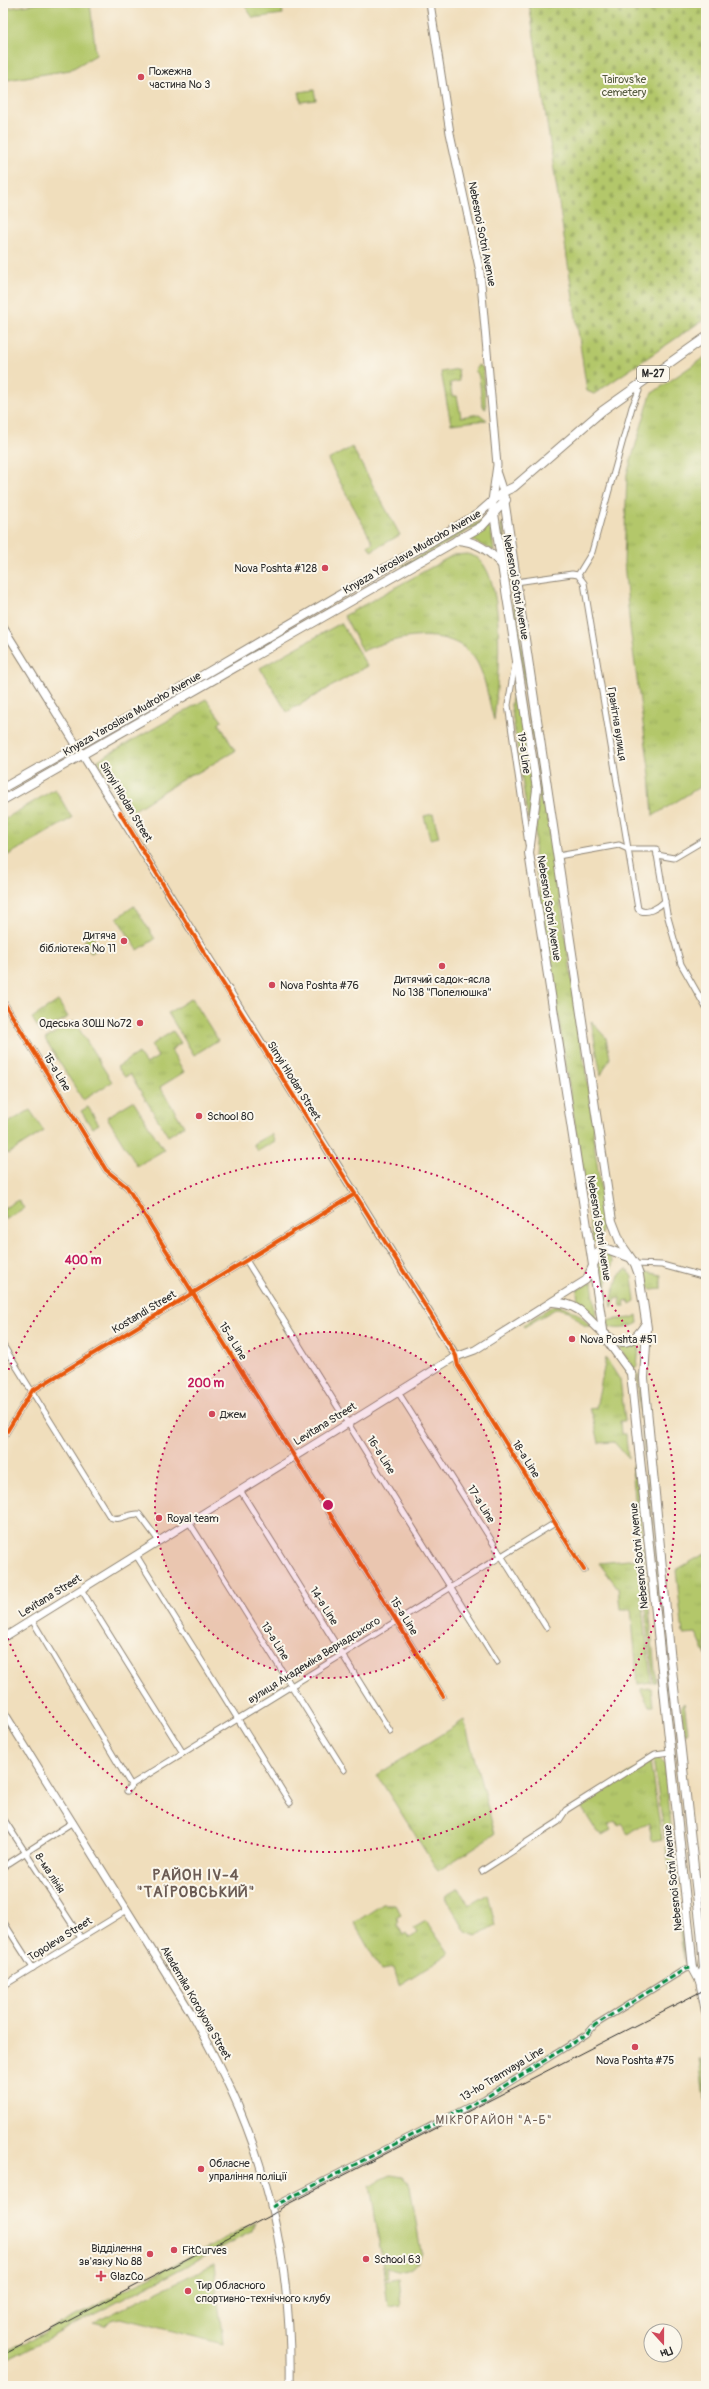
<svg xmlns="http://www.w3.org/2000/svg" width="709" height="2389" font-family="Pangolin,sans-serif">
	<defs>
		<pattern id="grass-tufts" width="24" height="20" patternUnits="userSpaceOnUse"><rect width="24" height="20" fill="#b3c76b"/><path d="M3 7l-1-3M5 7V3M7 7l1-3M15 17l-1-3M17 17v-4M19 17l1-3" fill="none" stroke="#9aab5d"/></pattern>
		<pattern id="cemetery-stones" width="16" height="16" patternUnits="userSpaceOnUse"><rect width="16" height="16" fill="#b3c76b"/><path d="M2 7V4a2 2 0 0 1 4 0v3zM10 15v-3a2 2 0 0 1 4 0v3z" fill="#9aab5d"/></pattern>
	</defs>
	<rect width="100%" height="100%" fill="#fbf7ec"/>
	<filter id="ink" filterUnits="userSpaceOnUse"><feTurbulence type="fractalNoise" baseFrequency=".025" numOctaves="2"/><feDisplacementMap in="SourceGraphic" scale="8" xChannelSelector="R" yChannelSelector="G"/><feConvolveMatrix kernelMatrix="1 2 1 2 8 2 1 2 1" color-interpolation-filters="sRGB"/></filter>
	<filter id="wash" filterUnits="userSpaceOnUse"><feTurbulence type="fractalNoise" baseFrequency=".012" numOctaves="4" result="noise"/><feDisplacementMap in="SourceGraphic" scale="16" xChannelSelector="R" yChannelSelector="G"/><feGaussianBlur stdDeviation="0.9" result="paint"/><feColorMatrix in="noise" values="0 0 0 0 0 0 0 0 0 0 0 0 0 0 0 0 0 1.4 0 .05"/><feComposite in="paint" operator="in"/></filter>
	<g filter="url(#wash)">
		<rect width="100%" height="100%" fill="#f0debc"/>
		<g fill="url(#grass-tufts)" stroke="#6f794b">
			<polygon points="243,3 281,3 283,14 253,18"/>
			<polygon points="706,356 706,783 653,816 650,775 630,628 624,562 627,474 651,394"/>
			<path d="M478,365L483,368L486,409L484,408C479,399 482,373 475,371Z"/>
			<polygon points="458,369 459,381 450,383 452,396 457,396 461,417 479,414 487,420 451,424 441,372"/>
			<polygon points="352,447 400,535 371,551 368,545 373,543 328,460"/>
			<polygon points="491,517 404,568 402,566 484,519"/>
			<polygon points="501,524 503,524 594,1126 593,1136 605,1219 600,1238 595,1243 593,1242 534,858 539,781"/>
			<polygon points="487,526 491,530 494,551 469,539"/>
			<path d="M468,554C471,555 477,557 479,559C507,586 498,684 494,720C489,703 486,680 478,664C456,623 396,636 363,651L344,616L439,563L453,555Z"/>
			<polygon points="341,623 367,666 287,712 260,668"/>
			<polygon points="286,632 287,635 96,745 94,742"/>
			<polygon points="515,677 517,677 533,777 530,818 528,819 511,705"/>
			<polygon points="206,699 222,721 219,723 235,751 197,773 191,774 128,814 98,760"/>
			<polygon points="55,789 72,818 3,858 3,820"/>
			<polygon points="134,906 155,939 138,950 117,918"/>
			<polygon points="92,936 99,948 91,953 84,941"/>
			<polygon points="192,998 218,1040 194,1055 168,1013"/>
			<polygon points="58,1001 68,1017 41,1033 32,1018"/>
			<polygon points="591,1021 606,1038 610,1058 601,1075"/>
			<polygon points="173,1031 181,1043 171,1050 184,1072 160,1087 184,1126 168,1136 130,1074 125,1077 117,1067 138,1053 146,1064 158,1057 151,1045"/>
			<polygon points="18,1200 24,1208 5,1220 3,1209"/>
			<polygon points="608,1253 613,1262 604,1294 599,1262 602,1254"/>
			<polygon points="627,1269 632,1277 635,1301 630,1304 629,1301 624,1302 625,1306 621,1306 620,1298 615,1299 612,1307 611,1301 619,1275"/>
			<polygon points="646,1272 661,1275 661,1289 651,1290 646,1283 644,1273"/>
			<polygon points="592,1282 597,1323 578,1303 577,1290"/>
			<path d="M554,1305C571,1306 580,1315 590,1326H585L569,1311L557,1308L524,1327L523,1325Z"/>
			<path d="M637,1315L638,1323C629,1328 619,1330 609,1327L608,1320L632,1318Z"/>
			<polygon points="640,1337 637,1367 633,1368 617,1344 634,1342"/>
			<polygon points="606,1358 620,1380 625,1421 620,1421 621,1434 626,1434 628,1458 614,1442 599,1443 593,1416 589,1409 596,1408"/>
			<polygon points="637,1374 638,1374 664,1647"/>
			<polygon points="632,1466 636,1466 642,1537 639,1539"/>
			<polygon points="640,1546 643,1546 656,1682 653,1682"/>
			<polygon points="706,1553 706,1656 696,1633 683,1634 676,1570"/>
			<polygon points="638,1559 651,1682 638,1684 631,1609 620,1609 618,1588 599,1563"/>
			<polygon points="651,1688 653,1706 649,1706 640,1689"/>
			<polygon points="684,1702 688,1733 684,1735 681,1706"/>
			<polygon points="464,1720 495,1834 438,1871 377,1775"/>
			<polygon points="658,1757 665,1763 672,1836 665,1838 653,1759"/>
			<polygon points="650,1761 662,1839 652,1841 649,1822 628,1834 621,1824 618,1826 615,1821 608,1825 611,1830 602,1835 597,1832 580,1805"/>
			<polygon points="666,1846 674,1846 678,1890 673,1890"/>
			<polygon points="459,1888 469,1905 488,1894 495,1925 476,1936 466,1932 445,1896"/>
			<polygon points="674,1894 679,1895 685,1965"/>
			<polygon points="383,1904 395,1904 401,1914 396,1917 399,1922 397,1924 403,1935 406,1933 409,1938 417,1933 414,1928 426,1921 449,1954 399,1985 394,1968 381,1970 354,1923"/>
			<polygon points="699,2058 703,2065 706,2103 704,2099"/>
			<polygon points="254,2223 251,2232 3,2362 3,2354"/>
		</g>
		<polygon fill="url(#cemetery-stones)" stroke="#6f794b" points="529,3 706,3 706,318 594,394 587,391"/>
		<g fill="#b3c76b" stroke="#6f794b">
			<polygon points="41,3 90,3 96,55 70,70 7,80 3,51 3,9"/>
			<polygon points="314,90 316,100 301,102 299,92"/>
			<polygon points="433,814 439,837 430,839 424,816"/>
			<polygon points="74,1021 112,1082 83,1100 45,1039"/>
			<polygon points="133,1101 164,1150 137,1166 107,1117"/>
			<polygon points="88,1107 99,1124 92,1128 81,1111"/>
			<polygon points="30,1110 44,1131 8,1154 3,1147 3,1126"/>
			<polygon points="271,1134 275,1141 258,1151 253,1144"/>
			<path d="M390,2175L402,2177L410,2186L421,2252C417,2270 401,2277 386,2266L388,2278L385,2279L370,2185L374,2186L379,2180Z"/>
			<polygon points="214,2264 223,2344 121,2318 111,2320 105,2326 93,2323"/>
			<polygon points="398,2279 401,2305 388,2307 385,2281"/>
		</g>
	</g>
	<g filter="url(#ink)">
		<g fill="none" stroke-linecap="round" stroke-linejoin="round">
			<defs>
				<g id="street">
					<polyline points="578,575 592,552 632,407 639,391 638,385"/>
					<path d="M516,582L572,574L578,575L584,583L638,909C646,916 659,907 665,901"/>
					<polyline points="515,664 508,705 528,844"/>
					<polyline points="657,855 674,858 706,839"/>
					<polyline points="558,856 619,845 628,849 656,849 667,914 681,964 706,1008"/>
					<polyline points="3,1001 106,1170 127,1187 443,1696"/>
					<polyline points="246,1260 497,1662"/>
					<polyline points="635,1264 662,1265 706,1277"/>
					<path d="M3,1345L110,1517C119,1522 128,1513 139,1514L159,1541"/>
					<polyline points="456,1356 458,1366 584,1570"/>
					<polyline points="398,1392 546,1627"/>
					<polyline points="3,1438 32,1391 355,1194"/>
					<polyline points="240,1490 390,1731"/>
					<polyline points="189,1522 344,1770"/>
					<polyline points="136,1555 290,1803"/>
					<polyline points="81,1589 183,1753"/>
					<polyline points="32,1620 131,1785"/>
					<polyline points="127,1791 131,1785 555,1523"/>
					<polyline points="3,1818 81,1938"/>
					<polyline points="3,1867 73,1822"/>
					<polyline points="482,1871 558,1822 566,1810 655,1754 670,1752"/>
					<polyline points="3,1921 33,1968"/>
					<polyline points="3,1986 127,1910"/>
					<polyline points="272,2207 485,2098 587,2034 595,2025 674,1976 685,1969 693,1968"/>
				</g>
				<g id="secondary">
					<polyline points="430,3 450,133 480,272 497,465 492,501"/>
					<polyline points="497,474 503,492"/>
					<polyline points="3,627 456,1356"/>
					<polyline points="3,1638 453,1358 475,1350 586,1280 593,1265"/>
					<path d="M3,1711L191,2013C208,2044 225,2075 239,2108C276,2196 292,2291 290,2386"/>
				</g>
				<g id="primary">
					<polyline points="503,492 612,1221 621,1244 635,1264 639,1275 647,1328 644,1378 670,1652 701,1930 704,1968 700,1981"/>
					<polyline points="492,501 537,789 529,853 604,1336 631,1373 693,1968 700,1981 706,2012"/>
					<path d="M457,540C476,541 489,550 501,564"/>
					<polyline points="3,788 198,678 478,514 503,492 514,487 602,411 706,337"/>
					<polyline points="3,800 482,526 506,500"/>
					<polyline points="594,1263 598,1253 607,1249 629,1257"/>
					<path d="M553,1302C562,1303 570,1304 579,1310C599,1325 621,1366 646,1323"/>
				</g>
			</defs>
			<use href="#street" stroke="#8e8474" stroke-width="7"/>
			<use href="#secondary" stroke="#8e8474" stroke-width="9"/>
			<use href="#primary" stroke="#8e8474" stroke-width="10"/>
			<use href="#street" stroke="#fff" stroke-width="5"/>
			<use href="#secondary" stroke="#fff" stroke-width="7"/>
			<use href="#primary" stroke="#fff" stroke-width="8"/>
			<polyline stroke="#2b2b2b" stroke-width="1" points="3,2355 273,2214 286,2205 706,1989"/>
			<polyline stroke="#00873e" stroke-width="3" stroke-dasharray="6 3" stroke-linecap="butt" points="272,2207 485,2098 587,2034 595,2025 674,1976 685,1969 693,1968"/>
			<defs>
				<g id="cycleway">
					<polyline points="120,813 219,977 451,1347 456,1356 458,1366 584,1570"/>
					<polyline points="3,1001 106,1170 127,1187 443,1696"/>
					<polyline points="3,1438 32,1391 355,1194"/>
				</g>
			</defs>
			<use href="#cycleway" stroke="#fbf7ec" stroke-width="6"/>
			<use href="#cycleway" stroke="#e8590c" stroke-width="4"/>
		</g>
	</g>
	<circle cx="328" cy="1505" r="173" fill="#c2185b" fill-opacity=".12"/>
	<g fill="none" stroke="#c2185b" stroke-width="2" stroke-dasharray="2 4">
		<circle cx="328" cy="1505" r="173"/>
		<path d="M4 1381A347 347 0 1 1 4 1629"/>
	</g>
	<g fill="#d1495b" stroke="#fbf7ec" stroke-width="1.5">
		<circle cx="141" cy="77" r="4"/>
		<circle cx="325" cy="568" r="4"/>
		<circle cx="124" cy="941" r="4"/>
		<circle cx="442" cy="966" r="4"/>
		<circle cx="272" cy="985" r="4"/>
		<circle cx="140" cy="1023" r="4"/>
		<circle cx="199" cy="1116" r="4"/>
		<circle cx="572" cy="1339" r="4"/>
		<circle cx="212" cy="1414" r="4"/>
		<circle cx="159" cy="1518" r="4"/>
		<circle cx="635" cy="2047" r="4"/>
		<circle cx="201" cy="2169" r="4"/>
		<circle cx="174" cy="2250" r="4"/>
		<circle cx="150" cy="2254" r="4"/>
		<circle cx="366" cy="2259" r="4"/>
		<path d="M99 2270h4v4h4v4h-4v4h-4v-4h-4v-4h4z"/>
		<circle cx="188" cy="2291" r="4"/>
	</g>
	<g text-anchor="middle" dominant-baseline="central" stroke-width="4" stroke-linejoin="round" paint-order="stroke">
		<rect fill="#fbf7ec" stroke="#696865" stroke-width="1" x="637" y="366" width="32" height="16" rx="3"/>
		<g font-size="10" font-weight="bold" fill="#2b2b2b">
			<text x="653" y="374">М-27</text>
		</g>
		<g font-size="11" fill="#2b2b2b" stroke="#fbf7ec" text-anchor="start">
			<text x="149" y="71">Пожежна<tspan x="149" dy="13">частина № 3</tspan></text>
			<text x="317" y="568" text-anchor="end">Nova Poshta #128</text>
			<text x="116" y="935" text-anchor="end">Дитяча<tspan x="116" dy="13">бібліотека № 11</tspan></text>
			<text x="442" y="979" text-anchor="middle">Дитячий садок-ясла<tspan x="442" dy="13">№ 138 "Попелюшка"</tspan></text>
			<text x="280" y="985">Nova Poshta #76</text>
			<text x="132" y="1023" text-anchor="end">Одеська ЗОШ №72</text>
			<text x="207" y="1116">School 80</text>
			<text x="580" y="1339">Nova Poshta #51</text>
			<text x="220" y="1414">Джем</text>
			<text x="167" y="1518">Royal team</text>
			<text x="635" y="2060" text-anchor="middle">Nova Poshta #75</text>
			<text x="209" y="2163">Обласне<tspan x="209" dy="13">упраління поліції</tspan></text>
			<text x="142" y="2248" text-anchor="end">Відділення<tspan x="142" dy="13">зв'язку № 88</tspan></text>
			<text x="182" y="2250">FitCurves</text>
			<text x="374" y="2259">School 63</text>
			<text x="110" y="2276">GlazCo</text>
			<text x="196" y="2285">Тир Обласного<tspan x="196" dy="13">спортивно-технічного клубу</tspan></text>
		</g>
		<g font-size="11" fill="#545a3e" stroke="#fbf7ec">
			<text x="624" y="79">Tairovs'ke<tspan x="624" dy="13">cemetery</tspan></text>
		</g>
		<g font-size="11" fill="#2b2b2b" stroke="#fbf7ec">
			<text transform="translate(482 234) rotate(79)">Nebesnoi Sotni Avenue</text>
			<text transform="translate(412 552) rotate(-30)">Knyaza Yaroslava Mudroho Avenue</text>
			<text transform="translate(516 587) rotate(80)">Nebesnoi Sotni Avenue</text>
			<text transform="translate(132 714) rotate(-30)">Knyaza Yaroslava Mudroho Avenue</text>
			<text transform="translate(617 724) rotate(81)">Гранітна вулиця</text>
			<text transform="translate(524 753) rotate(82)">19-a Line</text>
			<text transform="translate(126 802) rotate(59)">Simyi Hlodan Street</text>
			<text transform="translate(549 908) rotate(81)">Nebesnoi Sotni Avenue</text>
			<text transform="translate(57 1072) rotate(59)">15-a Line</text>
			<text transform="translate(294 1081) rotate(58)">Simyi Hlodan Street</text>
			<text transform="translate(599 1228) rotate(81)">Nebesnoi Sotni Avenue</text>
			<text transform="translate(144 1312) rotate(-31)">Kostandi Street</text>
			<text transform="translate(233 1341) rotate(58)">15-a Line</text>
			<text transform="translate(325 1424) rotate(-32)">Levitana Street</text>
			<text transform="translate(381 1455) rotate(58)">16-a Line</text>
			<text transform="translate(526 1459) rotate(58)">18-a Line</text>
			<text transform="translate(481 1504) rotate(58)">17-a Line</text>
			<text transform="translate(639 1556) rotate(-96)">Nebesnoi Sotni Avenue</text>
			<text transform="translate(50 1596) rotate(-32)">Levitana Street</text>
			<text transform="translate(324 1606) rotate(58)">14-a Line</text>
			<text transform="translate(404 1616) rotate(58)">15-a Line</text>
			<text transform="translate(275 1641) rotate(58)">13-a Line</text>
			<text transform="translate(314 1660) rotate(-32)">вулиця Академіка Вернадського</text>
			<text transform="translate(50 1873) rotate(57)">8-ма лінія</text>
			<text transform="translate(673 1878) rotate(-96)">Nebesnoi Sotni Avenue</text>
			<text transform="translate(60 1939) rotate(-32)">Topoleva Street</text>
			<text transform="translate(196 2003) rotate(60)">Akademika Korolyova Street</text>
			<text transform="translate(502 2074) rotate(-31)">13-ho Tramvaya Line</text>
		</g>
		<g font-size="12" letter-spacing="1" fill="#6c5c54" stroke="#fbf7ec">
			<text x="494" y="2120">МІКРОРАЙОН "А-Б"</text>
		</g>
		<g font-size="15" font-weight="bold" letter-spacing="1" fill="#6c5c54" stroke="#fbf7ec">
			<text x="196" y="1875">РАЙОН IV-4<tspan x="196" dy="17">"ТАЇРОВСЬКИЙ"</tspan></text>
		</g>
	</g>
	<circle cx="328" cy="1505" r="6" fill="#c2185b" stroke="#fbf7ec" stroke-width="2"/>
	<g font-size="12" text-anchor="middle" font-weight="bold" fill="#c2185b" stroke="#fbf7ec" stroke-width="4" stroke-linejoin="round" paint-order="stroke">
		<text x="83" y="1264">400 m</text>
		<text x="206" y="1387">200 m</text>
	</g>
	<rect width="709" height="2389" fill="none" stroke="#fbf7ec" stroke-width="16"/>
	<g transform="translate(663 2343) rotate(159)"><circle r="19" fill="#fbf7ec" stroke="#a8a59f"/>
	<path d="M0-3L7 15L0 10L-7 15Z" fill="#d1495b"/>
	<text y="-6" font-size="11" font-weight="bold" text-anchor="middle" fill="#2b2b2b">Пн</text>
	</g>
</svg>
